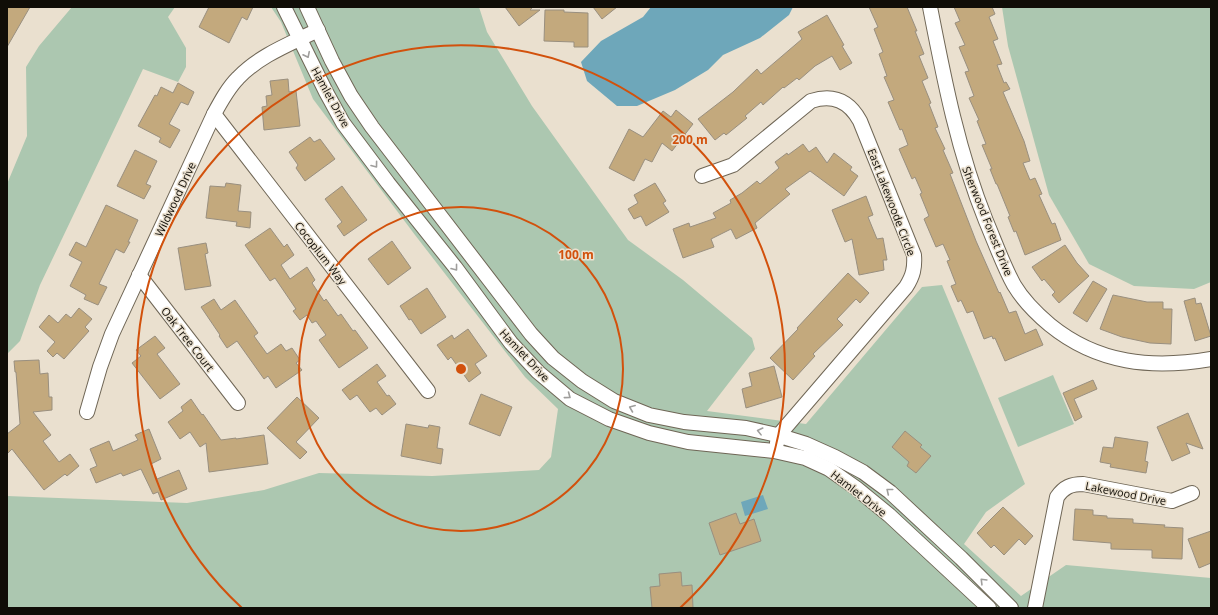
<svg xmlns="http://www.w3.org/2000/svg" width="1218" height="615" font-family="'Open Sans',sans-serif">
	<rect width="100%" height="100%" fill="#eae0cf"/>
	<g fill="#acc7b0">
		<polygon points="72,7 175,7 168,17 186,48 186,67 178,82 143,69 40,285 20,341 7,354 7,184 27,136 26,67 39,46"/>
		<polygon points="271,7 479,7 487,32 532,106 628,240 683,280 752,338 755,349 707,411 806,424 922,287 942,285 1025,484 986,512 964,544 1021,596 1066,565 1211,578 1211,608 7,608 7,496 187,503 264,490 319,473 432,476 539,470 551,457 558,409 525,377 415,235 313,99 281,22"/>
		<polygon points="1002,7 1211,7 1211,282 1194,289 1134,286 1089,264 1049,195 1008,46"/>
		<polygon points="1053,375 1074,424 1018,447 998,398"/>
	</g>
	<g fill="#6ea7ba">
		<polygon points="651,7 793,7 789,15 760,38 723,55 708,70 675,90 637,106 617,106 587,81 581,62 601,41 643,17"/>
		<polygon points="763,495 768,509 745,516 741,502"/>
	</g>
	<g fill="#c3a97d" stroke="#998f7f">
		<polygon points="7,7 30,7 7,47"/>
		<polygon points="209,7 253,7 247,20 242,17 229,43 199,27"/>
		<polygon points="505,7 533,7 530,10 540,10 519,26"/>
		<polygon points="593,7 617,7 602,19"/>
		<polygon points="869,7 907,7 917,31 915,31 924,54 919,56 928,78 922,81 931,103 929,104 938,127 935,128 945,149 943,150 953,173 950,174 976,241 999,293 1000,292 1009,313 1016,311 1025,334 1036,329 1043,345 1005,361 995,338 993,339 992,336 984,339 973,311 967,313 961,300 958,302 951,286 956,284 947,261 950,260 943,244 936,247 924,219 929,216 920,194 922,193 915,177 912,179 899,149 908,145 902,129 900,130 888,102 894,100 884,77 887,76 879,54 883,52 874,29 878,27"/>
		<polygon points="954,7 992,7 995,14 989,17 998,39 993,41 1002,64 997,65 1004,83 1006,82 1010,89 1003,92 1024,141 1030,161 1023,163 1030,180 1035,178 1042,194 1039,195 1052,224 1055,223 1061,240 1025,255 1016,231 1014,232 1008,217 1010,216 997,184 996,184 990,169 992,169 982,145 986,144 977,121 979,120 969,98 974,96 965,72 969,71 959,47 965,45 955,23 960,21"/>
		<polygon points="545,10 564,10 564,12 588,13 588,47 574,47 574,42 544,41"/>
		<polygon points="827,15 844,45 842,46 852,63 840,70 832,56 815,66 799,80 797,78 784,88 783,87 763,105 761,102 745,116 747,118 726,135 724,133 715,140 698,119 733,92 757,69 761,74 802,39 798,32"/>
		<polygon points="288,79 289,92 296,91 300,126 264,130 262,107 267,106 266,96 272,95 270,81"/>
		<polygon points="178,83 194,92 188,105 181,102 169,124 180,130 170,148 159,142 161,138 138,126 155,95 157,96 161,87 173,93"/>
		<polygon points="676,110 693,124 672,151 662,143 652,162 645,159 634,181 609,168 629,129 643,137 663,111 671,117"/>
		<polygon points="310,137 314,142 320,139 335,159 305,181 296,168 298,165 289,152"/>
		<polygon points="803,144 809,152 816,147 827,163 834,153 852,167 850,170 858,176 844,196 810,171 785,189 790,194 755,223 757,228 736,239 731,229 711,239 714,247 683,258 673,229 689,223 690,227 716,218 713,213 731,203 730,200 742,193 757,181 760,184 779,168 775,162 787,153 788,155"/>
		<polygon points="135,150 157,161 146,184 151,186 144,199 117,186"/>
		<polygon points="226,183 241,185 238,211 251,212 250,228 236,226 237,222 206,218 210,186 225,187"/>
		<polygon points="655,183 666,201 663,203 669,212 646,226 641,216 634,219 628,209 638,203 634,195"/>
		<polygon points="342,186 367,220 344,236 337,226 342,222 325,199"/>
		<polygon points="866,196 873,215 868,217 877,239 883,238 887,260 883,260 884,270 859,275 852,239 845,242 832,210"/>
		<polygon points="106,205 138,220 128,242 130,242 124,253 116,249 99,284 107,287 98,305 84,299 86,295 70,286 82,262 69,255 76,242 86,247"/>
		<polygon points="270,228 284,247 287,244 294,255 281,265 290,279 307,267 315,280 312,283 324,301 326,299 338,316 341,314 353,331 355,330 368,348 339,368 319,340 326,335 316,321 312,323 307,315 300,320 293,311 296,309 275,278 270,281 245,245"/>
		<polygon points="392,241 411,268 388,285 368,259"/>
		<polygon points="206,243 208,253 205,254 211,286 185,290 178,248"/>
		<polygon points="1065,245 1077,263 1089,276 1059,303 1052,295 1055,292 1044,279 1042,281 1032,267"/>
		<polygon points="848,273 869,293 860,303 856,299 837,319 843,325 813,354 815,356 793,380 770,358 798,329 797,328"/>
		<polygon points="1093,281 1107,289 1087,322 1073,313"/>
		<polygon points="427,288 446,317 421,334 411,319 409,320 400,306"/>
		<polygon points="1113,295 1147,302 1163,302 1163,309 1172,309 1171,344 1150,343 1122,337 1100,329"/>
		<polygon points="1195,298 1196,304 1201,303 1211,336 1195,341 1184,301"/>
		<polygon points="214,299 221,310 235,300 258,333 254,336 267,354 281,344 286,351 292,348 300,360 296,363 302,370 276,388 268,376 264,379 237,341 227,348 219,336 220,335 201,307"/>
		<polygon points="79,308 92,319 85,327 89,331 64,359 57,353 53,357 47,351 55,342 39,327 49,315 58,323 66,314 71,318"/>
		<polygon points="468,329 487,356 475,364 481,373 469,382 451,357 448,360 437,345 452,335 454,339"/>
		<polygon points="155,336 165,348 157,354 180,384 160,399 132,363 141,356 136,350"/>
		<polygon points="39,360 40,374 48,373 49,397 52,397 52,410 33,412 51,435 43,441 59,462 70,454 79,466 67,476 65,474 44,490 12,449 7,454 7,434 20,424 16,372 15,372 14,361"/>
		<polygon points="377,364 386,376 377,382 387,396 389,395 396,404 382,415 376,408 370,412 357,395 350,400 342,390"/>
		<polygon points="774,366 782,397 746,408 742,389 752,386 749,373"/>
		<polygon points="1093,380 1097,389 1074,399 1082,417 1075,421 1063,393"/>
		<polygon points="481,394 512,407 500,436 469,424"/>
		<polygon points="297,397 319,418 296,442 307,452 300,459 267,428"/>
		<polygon points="191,399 202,415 203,414 221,440 236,438 236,439 264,435 268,464 209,472 206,443 200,447 190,432 180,439 168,422 183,411 181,407"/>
		<polygon points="1188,413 1203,449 1186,443 1190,453 1172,461 1157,427"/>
		<polygon points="406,424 428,428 429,425 440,427 437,448 443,449 441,464 401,456"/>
		<polygon points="149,429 161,459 151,464 157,479 179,470 187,489 161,500 158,492 153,494 141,469 123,476 121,473 96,483 90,469 97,466 90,449 109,441 113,451 138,440 135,435"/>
		<polygon points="905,431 922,445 920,447 931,456 916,473 907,466 909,462 892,447"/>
		<polygon points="1115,437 1148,442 1145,461 1148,462 1146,473 1110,467 1111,464 1100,462 1103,447 1113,448"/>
		<polygon points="1003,507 1033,536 1025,545 1019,539 1004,555 994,545 991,548 977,533"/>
		<polygon points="1075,509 1093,510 1093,515 1107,516 1107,518 1133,519 1133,523 1165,525 1164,527 1183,528 1182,559 1152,558 1152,550 1111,549 1111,543 1073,540"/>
		<polygon points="736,513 740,524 754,519 761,541 720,555 709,523"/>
		<polygon points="1211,531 1211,563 1199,568 1188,539"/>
		<polygon points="681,572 682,586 692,585 693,608 652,608 650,587 660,586 659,574"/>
	</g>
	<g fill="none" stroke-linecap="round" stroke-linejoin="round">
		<defs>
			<g id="minor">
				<polyline points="284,7 326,92 343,123 388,183 455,267 511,343 538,372 570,399 609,419 649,433 688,442 774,451 805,458 829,469 856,488 889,515 989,608"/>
				<polyline points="307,7 332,61 351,96 372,127 531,334 553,358 582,381 614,401 649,415 684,422 746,428 777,435 806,444 835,457 863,472 890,492 961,558 1011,608"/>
				<path d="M930,7C944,79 958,152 986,221C995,242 1003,265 1014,285C1023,300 1037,314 1050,325C1098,364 1152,369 1211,359"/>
				<polyline points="214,114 428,391"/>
				<path d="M702,176L733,165L811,101C833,94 849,101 860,121L914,255C915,268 913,276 906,287L778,436L777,443"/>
				<polyline points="139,275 238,403"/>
				<path d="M87,412L100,367L112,334L214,114C221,101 228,88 238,78C260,55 290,44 318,30"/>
				<path d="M1035,608L1057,497C1064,487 1071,484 1083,484L1172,501L1192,493"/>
			</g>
		</defs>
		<use href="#minor" stroke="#6f6656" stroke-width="16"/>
		<use href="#minor" stroke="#fff" stroke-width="14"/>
	</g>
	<defs><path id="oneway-chevron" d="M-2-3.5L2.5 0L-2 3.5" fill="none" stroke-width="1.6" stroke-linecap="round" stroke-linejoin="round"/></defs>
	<g stroke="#9f9e9c">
		<use href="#oneway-chevron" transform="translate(307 55) rotate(64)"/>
		<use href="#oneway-chevron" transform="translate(375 165) rotate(53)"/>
		<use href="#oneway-chevron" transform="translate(455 268) rotate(52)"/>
		<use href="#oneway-chevron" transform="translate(568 396) rotate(37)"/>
		<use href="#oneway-chevron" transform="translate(632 408) rotate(-158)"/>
		<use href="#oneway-chevron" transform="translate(760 431) rotate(-166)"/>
		<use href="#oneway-chevron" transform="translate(889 491) rotate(-141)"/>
		<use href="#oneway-chevron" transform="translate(983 581) rotate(-135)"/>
	</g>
	<g fill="none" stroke="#d2510c" stroke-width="2">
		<circle cx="461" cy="369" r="162"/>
		<path d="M242 608A324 324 0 1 1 680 608"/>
	</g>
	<g text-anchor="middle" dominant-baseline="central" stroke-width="3" stroke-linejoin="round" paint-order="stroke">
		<g font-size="11" fill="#100d07" stroke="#eae0cf">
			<text transform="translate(331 97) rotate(61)">Hamlet Drive</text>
			<text transform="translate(175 199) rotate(-65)">Wildwood Drive</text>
			<text transform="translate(892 202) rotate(69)">East Lakewoode Circle</text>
			<text transform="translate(988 221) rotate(68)">Sherwood Forest Drive</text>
			<text transform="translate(321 253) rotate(52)">Cocoplum Way</text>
			<text transform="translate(188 339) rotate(52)">Oak Tree Court</text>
			<text transform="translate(525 355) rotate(47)">Hamlet Drive</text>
			<text transform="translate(859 493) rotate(38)">Hamlet Drive</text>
			<text transform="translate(1126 493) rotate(11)">Lakewood Drive</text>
		</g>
	</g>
	<circle cx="461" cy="369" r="6" fill="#d2510c" stroke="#eae0cf" stroke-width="2"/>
	<g font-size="12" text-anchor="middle" font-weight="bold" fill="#d2510c" stroke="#eae0cf" stroke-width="3" stroke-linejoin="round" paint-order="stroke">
		<text x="690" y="144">200 m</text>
		<text x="576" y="259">100 m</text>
	</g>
	<rect width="1218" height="615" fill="none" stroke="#100d07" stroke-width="16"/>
</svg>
